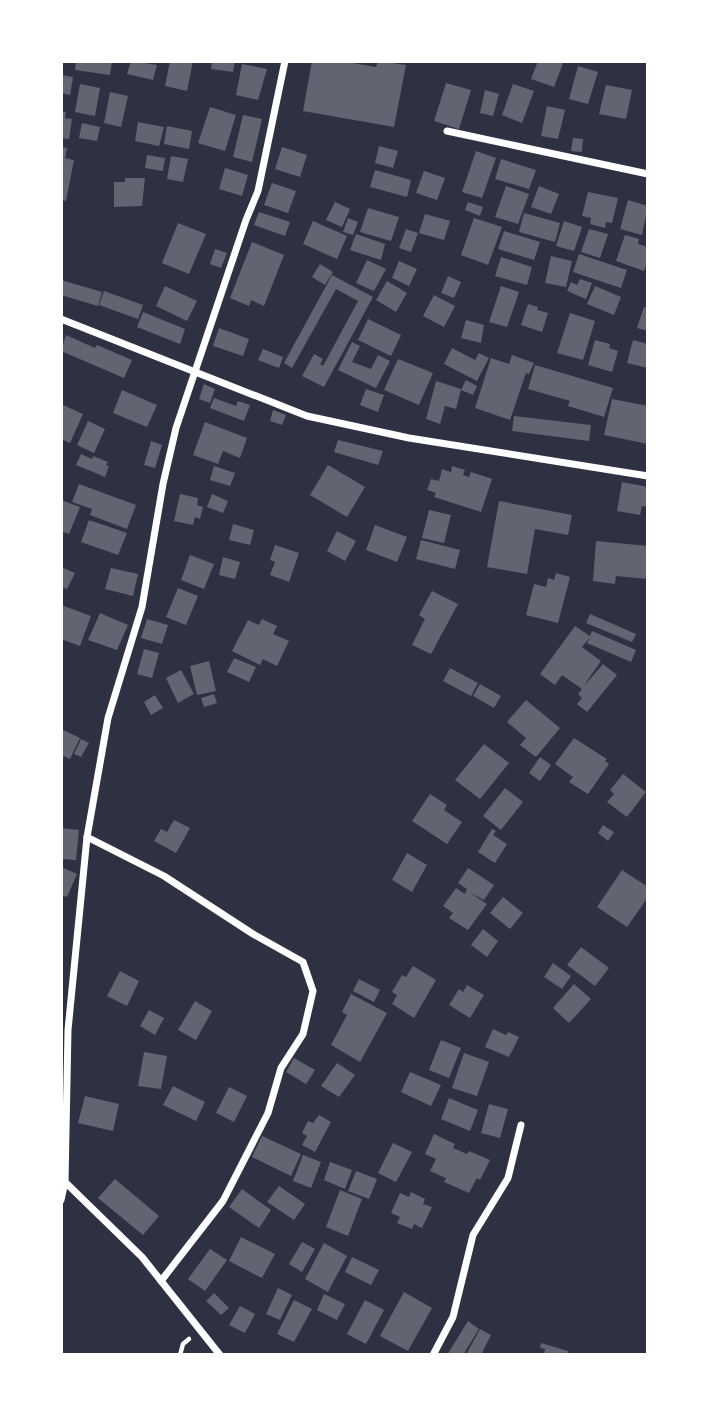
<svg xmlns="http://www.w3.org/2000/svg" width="709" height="1416" font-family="'Roboto Condensed',sans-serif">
	<rect width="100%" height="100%" fill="#2d3142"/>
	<g fill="#626471">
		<polygon points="76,61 112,61 110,75 75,70"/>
		<polygon points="131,61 157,65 153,80 127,74"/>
		<polygon points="170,61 193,61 187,91 165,86"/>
		<polygon points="212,61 235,61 233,72 211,69"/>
		<polygon points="312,61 341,61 376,67 378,61 406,65 394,127 303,111"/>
		<polygon points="538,61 563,63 554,87 531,79"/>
		<polygon points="242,64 267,69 258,100 236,95"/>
		<polygon points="578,66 598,72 588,104 569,99"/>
		<polygon points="61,75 73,77 70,95 61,93"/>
		<polygon points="446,83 471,90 459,129 434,121"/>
		<polygon points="80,84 100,88 95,116 75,112"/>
		<polygon points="513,84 534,91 522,123 502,115"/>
		<polygon points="606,85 632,90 626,119 599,114"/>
		<polygon points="485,90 499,94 493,116 480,113"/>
		<polygon points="110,92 128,96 121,127 104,123"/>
		<polygon points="547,106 565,110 558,139 541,136"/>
		<polygon points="210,107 236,115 225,151 198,143"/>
		<polygon points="61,111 66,112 65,118 72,119 69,139 61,138"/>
		<polygon points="243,115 262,119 252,162 233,157"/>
		<polygon points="138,122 164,127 159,146 135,141"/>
		<polygon points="82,123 100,127 97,141 79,138"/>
		<polygon points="167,126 192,131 189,149 164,144"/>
		<polygon points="573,138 583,139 582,152 571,151"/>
		<polygon points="379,146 398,151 393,168 375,163"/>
		<polygon points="61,147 67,148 65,158 74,160 66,201 61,200"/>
		<polygon points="282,147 307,155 300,177 275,169"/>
		<polygon points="476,151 496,158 482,198 462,192"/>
		<polygon points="147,155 165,158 163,171 145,168"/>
		<polygon points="171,156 188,159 183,182 167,179"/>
		<polygon points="501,159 536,170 529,189 495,179"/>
		<polygon points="225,168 248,175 242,196 219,189"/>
		<polygon points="375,170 411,180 407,197 370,187"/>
		<polygon points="424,171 445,178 437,200 416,193"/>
		<polygon points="125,178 145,178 142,206 114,207 114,182 125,182"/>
		<polygon points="272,183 296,191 288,213 264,205"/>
		<polygon points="506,186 529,194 518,224 495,217"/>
		<polygon points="539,186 559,194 551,214 531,207"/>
		<polygon points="588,192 618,198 612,223 606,222 605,228 590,224 591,218 582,216"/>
		<polygon points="628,200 648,206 642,235 620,229"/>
		<polygon points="335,202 350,209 342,227 326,220"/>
		<polygon points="468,202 483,207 480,216 465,210"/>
		<polygon points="368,208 399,217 391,241 360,232"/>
		<polygon points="259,212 290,222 285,236 254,225"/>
		<polygon points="524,213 560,223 555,242 519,232"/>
		<polygon points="425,214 450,221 444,240 419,233"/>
		<polygon points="348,218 358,222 353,235 343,232"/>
		<polygon points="474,218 502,227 488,265 461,255"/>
		<polygon points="313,221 347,236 337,259 303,244"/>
		<polygon points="564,221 582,227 574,251 556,246"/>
		<polygon points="178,223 206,234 189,274 162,263"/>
		<polygon points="406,229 418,233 411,252 399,248"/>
		<polygon points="589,229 608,234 600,258 581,252"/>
		<polygon points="504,231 540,242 534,260 498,249"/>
		<polygon points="356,234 385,244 381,260 350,250"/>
		<polygon points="625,235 639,239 638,244 648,247 648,260 644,271 616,261"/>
		<polygon points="252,242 284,255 264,306 251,300 249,306 230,298"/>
		<polygon points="215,249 227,253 221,268 210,264"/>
		<polygon points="579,254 627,270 621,288 573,272"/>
		<polygon points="551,256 572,261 566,287 545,283"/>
		<polygon points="501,257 532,267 527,285 495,276"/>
		<polygon points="367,260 386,269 374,291 356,283"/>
		<polygon points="399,261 417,269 409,286 392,278"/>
		<polygon points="320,264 333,272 325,285 312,277"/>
		<polygon points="332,275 373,297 324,387 302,376 314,354 323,359 320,364 323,366 358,301 336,289 292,368 284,363"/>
		<polygon points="448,276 461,282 454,298 441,293"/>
		<polygon points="580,279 592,283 586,299 567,291 571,282 577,285"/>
		<polygon points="61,280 102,292 98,306 61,295"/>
		<polygon points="387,281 407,293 396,312 376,300"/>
		<polygon points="165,286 197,301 187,321 156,306"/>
		<polygon points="501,286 519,292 507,327 489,322"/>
		<polygon points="595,286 621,297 614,315 587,304"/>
		<polygon points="104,291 143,305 138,319 99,305"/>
		<polygon points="434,295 455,306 444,327 423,316"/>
		<polygon points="528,304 538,307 537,310 548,313 542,332 521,325"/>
		<polygon points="644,307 648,308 648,331 637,328"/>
		<polygon points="143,312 185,329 180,344 137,327"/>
		<polygon points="570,313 595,321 583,360 557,353"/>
		<polygon points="368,319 401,335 391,356 358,340"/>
		<polygon points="466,320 484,325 481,343 461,338"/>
		<polygon points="219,328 249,339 243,356 213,346"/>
		<polygon points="66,335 95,348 97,345 132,360 124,378 61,351"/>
		<polygon points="595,340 610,344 609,348 618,351 612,372 588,365"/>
		<polygon points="633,340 648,344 648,368 627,363"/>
		<polygon points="352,342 360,346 352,362 371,369 378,355 390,361 376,388 338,370"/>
		<polygon points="452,348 475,360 479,353 489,358 477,381 444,364"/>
		<polygon points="263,349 283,357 279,368 258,360"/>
		<polygon points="512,355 534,363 529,374 526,373 510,420 475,408 491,358 509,364"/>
		<polygon points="398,359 433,373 419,405 384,390"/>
		<polygon points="535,365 613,388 604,417 568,406 570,401 528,389"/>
		<polygon points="466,380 477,386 473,395 461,390"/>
		<polygon points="436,381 461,389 456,409 445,406 440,424 426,419"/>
		<polygon points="204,384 215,389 210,403 199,399"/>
		<polygon points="366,389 384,395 378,412 360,405"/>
		<polygon points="122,390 157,405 147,427 113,413"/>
		<polygon points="214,398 236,406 238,401 250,405 244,421 210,408"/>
		<polygon points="612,399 648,406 648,444 604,435"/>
		<polygon points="63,405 83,414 70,443 61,439"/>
		<polygon points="273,410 286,415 282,425 270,421"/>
		<polygon points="514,416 591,425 589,441 512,431"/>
		<polygon points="88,421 105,429 94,453 77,445"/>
		<polygon points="205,422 247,438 240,458 223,451 218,464 193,455"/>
		<polygon points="338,440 383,451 378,465 334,452"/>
		<polygon points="151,441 162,445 155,468 144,465"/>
		<polygon points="81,454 92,459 93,456 108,462 106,465 109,466 105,477 76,465"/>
		<polygon points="328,465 365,487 347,517 310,495"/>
		<polygon points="214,466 235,473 230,486 210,480"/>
		<polygon points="452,466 465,470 463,475 469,477 471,472 492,479 481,512 434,497 436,493 427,490 431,479 439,481 442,469 451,472"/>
		<polygon points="622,482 648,487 648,507 642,506 640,515 617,511"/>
		<polygon points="79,484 136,505 127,529 90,515 92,509 72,502"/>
		<polygon points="180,494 198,498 197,505 203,507 200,519 195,517 193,525 174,521"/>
		<polygon points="212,494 228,501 223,513 207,507"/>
		<polygon points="61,500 80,507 69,534 61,531"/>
		<polygon points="499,501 572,515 568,535 535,529 527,574 487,567"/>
		<polygon points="429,510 451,515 444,543 422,538"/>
		<polygon points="89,520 127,533 118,555 81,542"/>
		<polygon points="233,524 254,530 250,545 229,540"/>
		<polygon points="375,525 407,537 397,562 366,550"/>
		<polygon points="337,531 356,541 345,561 327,551"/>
		<polygon points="421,540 460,550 455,569 416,559"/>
		<polygon points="596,541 648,546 648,579 616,576 615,584 593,581"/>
		<polygon points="275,545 299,553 289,582 270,575 275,562 270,560"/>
		<polygon points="190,555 214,564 204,589 181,580"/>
		<polygon points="223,557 240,562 235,579 219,575"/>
		<polygon points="61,567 75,573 67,589 61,587"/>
		<polygon points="111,568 138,574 133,596 105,589"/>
		<polygon points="556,573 570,577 558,623 526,615 534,584 546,587 548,578 554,580"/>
		<polygon points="178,588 198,596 186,625 166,617"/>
		<polygon points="432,591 458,604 431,654 412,645 425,619 419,615"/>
		<polygon points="61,605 91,616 80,646 61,639"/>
		<polygon points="100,613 128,625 117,650 88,640"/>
		<polygon points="590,614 636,634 632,642 586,623"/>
		<polygon points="147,619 168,625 162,644 141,638"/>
		<polygon points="262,619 277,626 273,634 289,641 277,666 263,659 260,665 232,651 248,620 259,625"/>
		<polygon points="575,626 590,636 592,631 636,650 631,662 587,643 590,637 582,647 601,661 583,687 603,664 617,675 587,712 577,704 582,698 578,694 582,689 562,675 555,685 540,674"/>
		<polygon points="144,649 159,653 152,678 137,674"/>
		<polygon points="234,658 256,667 249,682 227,672"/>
		<polygon points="209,661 216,691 197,695 190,666"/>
		<polygon points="450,668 478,683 471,696 443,681"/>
		<polygon points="181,670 194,694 178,703 166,678"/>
		<polygon points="480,684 501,696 494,708 473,696"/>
		<polygon points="214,694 217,703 204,707 201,698"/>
		<polygon points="155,695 163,708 151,715 144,702"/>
		<polygon points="526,700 560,728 536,757 520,745 526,738 507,722"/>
		<polygon points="61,729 80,738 70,759 61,755"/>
		<polygon points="574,738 607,759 605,761 609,764 588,794 569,782 573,777 555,764"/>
		<polygon points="81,739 89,743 81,757 74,754"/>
		<polygon points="484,744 509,763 480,799 455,780"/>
		<polygon points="540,757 551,765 540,781 529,773"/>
		<polygon points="623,774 646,792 627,817 607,802 614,794 610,790"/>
		<polygon points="505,788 523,802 501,830 483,816"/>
		<polygon points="430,794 447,805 444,810 462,822 447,844 412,821"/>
		<polygon points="174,820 190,828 176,853 154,841 161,829 167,832"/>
		<polygon points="603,825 614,832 608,841 598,833"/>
		<polygon points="61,828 79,830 76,860 61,859"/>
		<polygon points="492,829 496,831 493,835 507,844 495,863 478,852"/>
		<polygon points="407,853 427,865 412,892 392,880"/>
		<polygon points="61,867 77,874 67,897 61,895"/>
		<polygon points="468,868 494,885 484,900 469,892 487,904 468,930 449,918 453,913 443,906 456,888 465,894 467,889 458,883"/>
		<polygon points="622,870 648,887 648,897 627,927 597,907"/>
		<polygon points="503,897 523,913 510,929 490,913"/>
		<polygon points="483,929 498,941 487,957 471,945"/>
		<polygon points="581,947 609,968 595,986 567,965"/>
		<polygon points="553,963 571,976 562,989 544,977"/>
		<polygon points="413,966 436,980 414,1018 392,1004 397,995 392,992 402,975 406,977"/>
		<polygon points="120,971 139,981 127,1006 107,996"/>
		<polygon points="359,979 380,990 374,1002 353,991"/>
		<polygon points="574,984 591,999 569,1023 553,1008"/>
		<polygon points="467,985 484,995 470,1018 449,1005 459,989 463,992"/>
		<polygon points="351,994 387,1013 360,1062 331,1045 347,1015 342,1012"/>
		<polygon points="195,1001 212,1011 196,1040 178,1030"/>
		<polygon points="149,1010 164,1018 155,1035 140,1026"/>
		<polygon points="493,1029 506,1035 508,1032 519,1037 509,1057 485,1047"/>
		<polygon points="441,1040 461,1048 449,1078 429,1070"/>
		<polygon points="144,1052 167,1056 161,1089 138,1086"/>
		<polygon points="464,1053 489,1062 477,1096 452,1088"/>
		<polygon points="294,1058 315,1070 306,1084 286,1072"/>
		<polygon points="337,1063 355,1075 339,1097 321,1086"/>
		<polygon points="410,1072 441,1085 431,1106 401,1092"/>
		<polygon points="173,1086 205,1102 196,1121 163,1105"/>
		<polygon points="229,1087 247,1096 234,1122 216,1113"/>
		<polygon points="85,1096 119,1104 113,1131 78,1123"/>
		<polygon points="449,1098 478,1110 470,1131 441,1119"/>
		<polygon points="489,1104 508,1109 500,1138 481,1133"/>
		<polygon points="319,1115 331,1122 315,1152 302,1145 307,1136 302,1133 308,1121 313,1123"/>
		<polygon points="434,1134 455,1144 453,1148 467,1154 469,1151 490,1160 480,1180 477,1178 469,1193 444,1182 446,1178 430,1171 436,1159 425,1154"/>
		<polygon points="262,1136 301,1154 291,1176 252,1157"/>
		<polygon points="393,1143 412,1152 396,1182 378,1173"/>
		<polygon points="303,1155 321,1162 311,1188 293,1181"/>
		<polygon points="330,1162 352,1170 345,1189 324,1180"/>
		<polygon points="356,1171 377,1179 369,1199 348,1191"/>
		<polygon points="115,1179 159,1216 143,1235 98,1198"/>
		<polygon points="279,1186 305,1204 294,1220 267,1202"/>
		<polygon points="242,1189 271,1210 259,1228 229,1207"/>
		<polygon points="340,1190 362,1199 348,1236 326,1227"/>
		<polygon points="411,1192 425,1199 423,1204 432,1207 422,1228 414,1224 412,1229 397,1223 400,1217 391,1213 400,1193 409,1197"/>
		<polygon points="241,1237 275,1254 262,1278 229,1261"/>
		<polygon points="302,1242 315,1249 302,1272 289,1264"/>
		<polygon points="324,1243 347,1256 328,1292 305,1279"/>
		<polygon points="210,1249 227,1260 205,1291 188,1279"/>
		<polygon points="352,1257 379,1270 371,1285 345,1272"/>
		<polygon points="278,1288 292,1295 280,1320 266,1314"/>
		<polygon points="404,1292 432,1308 408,1351 380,1336"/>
		<polygon points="214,1293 229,1308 221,1315 206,1301"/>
		<polygon points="324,1294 345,1304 337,1320 317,1310"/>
		<polygon points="294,1300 312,1309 294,1342 277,1334"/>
		<polygon points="365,1300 384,1310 366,1344 347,1334"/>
		<polygon points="240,1306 255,1314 245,1333 229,1325"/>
		<polygon points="468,1321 479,1329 463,1355 447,1355"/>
		<polygon points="480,1329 491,1335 481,1355 466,1355"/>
		<polygon points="541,1343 568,1351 567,1355 544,1355 545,1349 540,1348"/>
	</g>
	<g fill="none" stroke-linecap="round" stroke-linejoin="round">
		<polyline stroke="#fff" stroke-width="4.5" points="180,1355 183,1344 189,1339"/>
		<g stroke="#fff" stroke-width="7">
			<polyline points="447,131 648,174"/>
			<polyline points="61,319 307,416 409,438 648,476"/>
			<polyline points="87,837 164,876 253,934 303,962 313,991 303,1034 281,1068 268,1113 223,1201 161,1281"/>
			<polyline points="64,1181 142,1257 220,1355"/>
			<polyline points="61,1200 65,1182 68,1030 87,837 108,718 142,607 163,484 176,428 246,220 258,191 285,61"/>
			<polyline points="433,1355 453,1317 473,1235 508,1178 521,1125"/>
		</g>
	</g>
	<rect width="709" height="1416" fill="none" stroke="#ffffff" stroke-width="126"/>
</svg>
